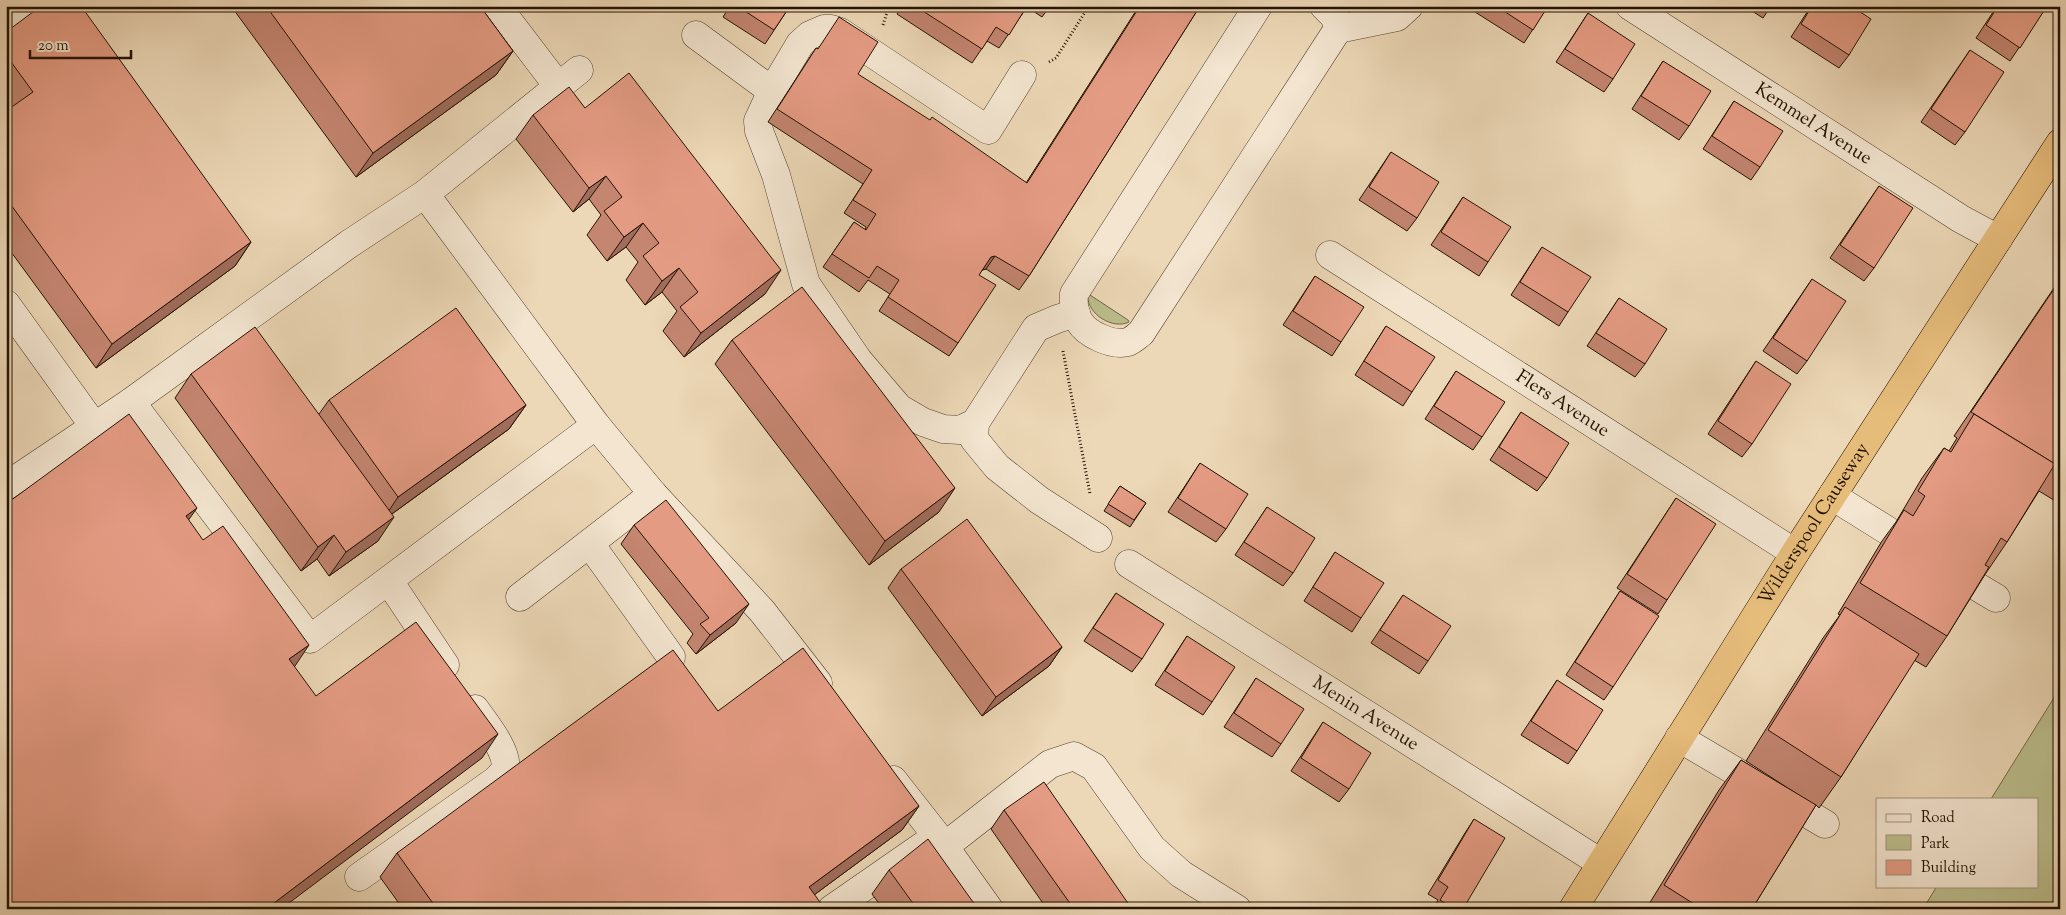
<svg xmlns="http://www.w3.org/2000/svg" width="2066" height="915" font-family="'Sorts Mill Goudy',serif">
	<rect width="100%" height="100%" fill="#ecd7b6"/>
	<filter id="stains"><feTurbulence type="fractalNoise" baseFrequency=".004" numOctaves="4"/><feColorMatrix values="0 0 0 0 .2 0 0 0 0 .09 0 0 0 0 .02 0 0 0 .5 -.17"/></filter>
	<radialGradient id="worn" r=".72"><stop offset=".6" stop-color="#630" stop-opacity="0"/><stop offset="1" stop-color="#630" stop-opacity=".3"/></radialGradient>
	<g fill="#bbbd8c" stroke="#6f6846">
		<path d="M1090,295L1128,320L1129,322C1113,330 1087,314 1088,296Z"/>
		<polygon points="2060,688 2060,909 1923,909 1937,886 2037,886 2037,799 1991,799"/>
	</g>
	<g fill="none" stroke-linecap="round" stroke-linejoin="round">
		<defs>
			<g id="minor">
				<polyline points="497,6 558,86"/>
				<path d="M1258,6L1074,294C1073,303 1074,312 1079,321C1087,335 1113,346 1128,342C1133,340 1137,336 1141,333L1338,29L1397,17L1409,6"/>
				<polyline points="1324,6 1335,17 1338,29"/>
				<path id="s1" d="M1630,6L1961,219L1998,239"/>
				<polyline points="6,19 24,6"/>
				<polyline points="696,35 772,91"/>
				<polyline points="425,194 596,425 653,494 762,611 818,683"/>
				<path id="s2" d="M1330,255L1795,553"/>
				<polyline points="6,304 94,426"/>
				<polyline points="1076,313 1057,319 1036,328 975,423 974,439 997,467 1039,500 1098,538"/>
				<polyline points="131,402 310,639 596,425"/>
				<polyline points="975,423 960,430 943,429 923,422 899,408 858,360 806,284 776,175 759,131 758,121 772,91 800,44 810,35 824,29 831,29 840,32 988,130 1022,75"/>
				<polyline points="6,486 131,402 349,244 425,194 579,70"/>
				<polyline points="1832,496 1898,537"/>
				<polyline points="590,544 671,657"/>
				<path id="s3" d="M1129,564L1601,863"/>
				<polyline points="389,581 445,665"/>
				<polyline points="1971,583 1996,598"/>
				<polyline points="520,597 653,494"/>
				<polyline points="1679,738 1825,824"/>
				<polyline points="893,780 937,836 989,909"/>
				<polyline points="945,846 1050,764 1074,756 1094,767 1152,848 1181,874 1237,909"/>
				<path d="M359,877L495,781C498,778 504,773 505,769C509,752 484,722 475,709"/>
				<polyline points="832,909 930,841"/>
			</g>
			<g id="highway">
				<path id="s4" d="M1573,909L1795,553L2060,143"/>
			</g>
		</defs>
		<use href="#minor" stroke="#55432e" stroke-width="29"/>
		<use href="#highway" stroke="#231200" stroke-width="29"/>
		<g stroke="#231200" stroke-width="3" stroke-dasharray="1 2.5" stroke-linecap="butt">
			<polyline points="883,25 889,6"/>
			<polyline points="1049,62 1056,58 1089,6"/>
			<polyline points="1063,351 1090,494"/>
		</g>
		<use href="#minor" stroke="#f3e5d0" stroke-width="28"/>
		<use href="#highway" stroke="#e6bc7b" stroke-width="28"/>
	</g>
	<g fill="#c48571" stroke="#231200">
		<polygon points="231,6 480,6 513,51 496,75 356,177"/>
		<polygon points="730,6 790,6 765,44 723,17"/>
		<polygon points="902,6 1050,6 1042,17 1027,7 999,48 987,41 972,63 897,14"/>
		<polygon points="1139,6 1200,6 1029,276 1019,290 986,269 982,270 979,275 958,343 949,356 879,311 890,294 868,280 859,292 823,267 854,222 865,230 866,227 844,213 863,184 768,122 816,48 1026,183"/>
		<polygon points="1479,6 1548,6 1524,43 1475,12"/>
		<polygon points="1744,6 1771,6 1763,18"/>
		<polygon points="1811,6 1851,6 1849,55 1839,68 1791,37"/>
		<polygon points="1997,6 2047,6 2010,61 1976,38"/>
		<polygon points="1588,13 1613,79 1604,92 1556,62"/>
		<polygon points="6,32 251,242 235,266 96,368 6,245 6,111 10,108 6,102"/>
		<polygon points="1970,50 1965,132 1955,145 1921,122"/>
		<polygon points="1663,61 1689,126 1679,140 1632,109"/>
		<polygon points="1734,101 1760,167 1751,180 1703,149"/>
		<polygon points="585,108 765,294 684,357 663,331 677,311 662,292 645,305 626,280 638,262 626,247 607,261 587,235 601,215 589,199 573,212 516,139 533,115"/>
		<polygon points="1391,152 1417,218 1407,231 1359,200"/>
		<polygon points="1879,186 1874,268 1864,281 1830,258"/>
		<polygon points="1463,197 1488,262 1479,276 1431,245"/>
		<polygon points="1542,247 1568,312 1559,326 1511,295"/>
		<polygon points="1315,276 1341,342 1332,356 1283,325"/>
		<polygon points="1812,279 1807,361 1797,374 1763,351"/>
		<polygon points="2060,279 2060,498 2057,502 2039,491 2007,542 1986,573 1947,636 1926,667 1914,660 1841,777 1819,808 1816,805 1752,909 1646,909 1719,790 1741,760 1808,801 1746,761 1823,638 1840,615 1838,614 1882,541 1896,522 1922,478 1944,448 1949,451 1957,438 1954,436"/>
		<polygon points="1619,298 1645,364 1635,377 1587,346"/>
		<polygon points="1386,326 1412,392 1403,406 1355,375"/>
		<polygon points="732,340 939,512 869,565 715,364"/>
		<polygon points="1756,361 1752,444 1742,457 1708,434"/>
		<polygon points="1456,371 1482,437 1473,450 1425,419"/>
		<polygon points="191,374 319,414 329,400 526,405 509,429 392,514 378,541 329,576 317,559 301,571 175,398"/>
		<polygon points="1521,412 1547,478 1537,491 1490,460"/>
		<polygon points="1200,463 1226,529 1216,542 1168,512"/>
		<polygon points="1120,486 1146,503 1130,527 1104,511"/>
		<polygon points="1676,498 1667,600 1658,614 1617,588"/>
		<polygon points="1267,507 1293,573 1283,586 1235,555"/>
		<polygon points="634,525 736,623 696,654 687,643 693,634 621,544"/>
		<polygon points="1335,552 1361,618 1352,632 1304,601"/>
		<polygon points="901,569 1062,647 1049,666 982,716 888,588"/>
		<polygon points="1620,591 1613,687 1604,700 1566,675"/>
		<polygon points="1116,593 1142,659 1132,672 1084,641"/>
		<polygon points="1403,595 1428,661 1419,674 1371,643"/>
		<polygon points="1187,636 1212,702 1203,715 1155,685"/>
		<polygon points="1256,678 1281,744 1272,757 1224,727"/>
		<polygon points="1557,680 1577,751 1568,764 1521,735"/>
		<polygon points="718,711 919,806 902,830 814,895 825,909 403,909 380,877 397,853"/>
		<polygon points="1323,722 1349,789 1339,802 1291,771"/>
		<polygon points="1004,810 1132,909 1047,909 991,829"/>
		<polygon points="1474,819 1463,909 1433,909 1438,900 1428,894 1465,833"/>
		<polygon points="889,870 978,909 883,909 872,894"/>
	</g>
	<g fill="#a06c5c" stroke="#231200">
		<polygon points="513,51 496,75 356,177 373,153"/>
		<polygon points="606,176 589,199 573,212 589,188"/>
		<polygon points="643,223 626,247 607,261 624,237"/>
		<polygon points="251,242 235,266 96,368 112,344"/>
		<polygon points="995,256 986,269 982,270 991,257"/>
		<polygon points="679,268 662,292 645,305 662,281"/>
		<polygon points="781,270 765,294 684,357 701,333"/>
		<polygon points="526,405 509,429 382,521 398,497"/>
		<polygon points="955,488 939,512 869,565 885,541"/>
		<polygon points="197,508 180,532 186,516"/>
		<polygon points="394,517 378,541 329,576 346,552"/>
		<polygon points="334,535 317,559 301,571 318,547"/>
		<polygon points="749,604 736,623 696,654 710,635"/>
		<polygon points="309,645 293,669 289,659"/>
		<polygon points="1062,647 1049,666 982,716 996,697"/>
		<polygon points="498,734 482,758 281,909 266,909"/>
		<polygon points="919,806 902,830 795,909 809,887"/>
	</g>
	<g fill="#e49b83" stroke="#231200">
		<polygon points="41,6 81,6 251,242 112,344 6,198 6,111 33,92 6,55 6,32"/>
		<polygon points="266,6 480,6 513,51 373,153"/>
		<polygon points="737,6 790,6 774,30"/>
		<polygon points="915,6 1027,6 1009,35 996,27 982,49"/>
		<polygon points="1140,6 1200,6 1029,276 995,256 991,257 979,275 996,285 958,343 888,297 899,280 877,266 869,278 832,254 854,222 866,230 876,214 853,200 872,170 777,109 816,48 818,49 839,17 878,42 858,74 930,120 932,117 1027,183"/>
		<polygon points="1496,6 1548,6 1533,30"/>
		<polygon points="1812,6 1851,6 1871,19 1849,55 1801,24"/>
		<polygon points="1998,6 2047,6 2020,48 1986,25"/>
		<polygon points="1588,13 1635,44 1613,79 1565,49"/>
		<polygon points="1970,50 2004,72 1965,132 1931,109"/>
		<polygon points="1663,61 1711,91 1689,126 1641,96"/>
		<polygon points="629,73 781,270 701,333 680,307 698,292 679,268 662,281 643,256 659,243 643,223 624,237 604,211 622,197 606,176 589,188 533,115 569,87 585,108"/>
		<polygon points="1734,101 1783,131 1760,167 1712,136"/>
		<polygon points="1391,152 1439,182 1417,218 1369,187"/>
		<polygon points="1879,186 1913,208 1874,268 1840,245"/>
		<polygon points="1463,197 1511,227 1488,262 1441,232"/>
		<polygon points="1542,247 1591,277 1568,312 1520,282"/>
		<polygon points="1315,276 1364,307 1341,342 1293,311"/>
		<polygon points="1812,279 1846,301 1807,361 1773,338"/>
		<polygon points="2060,280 2060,469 2054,466 2055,464 1971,412"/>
		<polygon points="802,287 955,488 885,541 732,340"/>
		<polygon points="1619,298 1667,329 1645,364 1596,333"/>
		<polygon points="456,308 526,405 398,497 329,400"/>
		<polygon points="1386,326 1435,357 1412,392 1364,361"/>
		<polygon points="255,327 394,517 346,552 334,535 318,547 191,374"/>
		<polygon points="1756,361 1791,384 1752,444 1718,421"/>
		<polygon points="1456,371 1505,402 1482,437 1434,406"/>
		<polygon points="1521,412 1569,443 1547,478 1499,447"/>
		<polygon points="129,414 197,508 186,516 203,540 223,526 309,645 289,659 316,696 416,622 498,734 266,909 8,909 6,906 6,504"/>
		<polygon points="1974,414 2055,464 2007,542 2001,538 1985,565 1989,567 1947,636 1860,583 1904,510 1913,516 1925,496 1918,491 1944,448 1951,452"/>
		<polygon points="1200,463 1248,494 1226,529 1178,498"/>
		<polygon points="1120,486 1146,503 1134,520 1108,504"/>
		<polygon points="1676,498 1716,524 1667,600 1627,574"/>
		<polygon points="666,500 749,604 710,635 700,624 709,618 634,525"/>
		<polygon points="1267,507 1315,538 1293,573 1244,542"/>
		<polygon points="967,519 1062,647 996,697 901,569"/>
		<polygon points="1335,552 1384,583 1361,618 1313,587"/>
		<polygon points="1620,591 1659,616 1613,687 1575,662"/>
		<polygon points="1116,593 1164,624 1142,659 1093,628"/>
		<polygon points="1403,595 1451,626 1428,661 1380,630"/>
		<polygon points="1845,607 1919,654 1841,777 1768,730"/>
		<polygon points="1187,636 1235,667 1212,702 1165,671"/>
		<polygon points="803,648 919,806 809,887 825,909 437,909 397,853 673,650 718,711"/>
		<polygon points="1256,678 1304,709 1281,744 1234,713"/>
		<polygon points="1557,680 1603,710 1577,751 1531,721"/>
		<polygon points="1323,722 1371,753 1349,789 1301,758"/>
		<polygon points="1741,760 1816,805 1752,909 1702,909 1664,885"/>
		<polygon points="1044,782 1132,909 1074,909 1004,810"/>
		<polygon points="1474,819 1505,838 1463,909 1454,909 1440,900 1448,887 1438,880"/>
		<polygon points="928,839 978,909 917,909 889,870"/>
	</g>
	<g text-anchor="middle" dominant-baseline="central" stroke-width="5" stroke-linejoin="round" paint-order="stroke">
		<g font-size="19" fill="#231200" stroke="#f3e5d0">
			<text stroke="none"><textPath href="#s1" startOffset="218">Kemmel Avenue</textPath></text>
			<text stroke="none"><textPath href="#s2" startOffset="276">Flers Avenue</textPath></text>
			<text stroke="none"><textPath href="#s4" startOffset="454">Wilderspool Causeway</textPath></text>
			<text stroke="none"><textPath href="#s3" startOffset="280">Menin Avenue</textPath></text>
		</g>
	</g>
	<rect width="2066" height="915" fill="none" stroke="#ecd7b6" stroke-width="25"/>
	<rect x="8" y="8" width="2051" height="900" fill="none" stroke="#231200" stroke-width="2.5"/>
	<rect x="12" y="12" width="2041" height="890" fill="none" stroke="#231200"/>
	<rect x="1876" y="798" width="162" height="90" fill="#f3e5d0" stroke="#a0917d"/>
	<rect x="1886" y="814" width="25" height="8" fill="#f3e5d0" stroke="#a0917d"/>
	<text x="1921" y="822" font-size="15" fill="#231200">Road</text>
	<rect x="1886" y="835" width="25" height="15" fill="#bbbd8c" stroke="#a0917d"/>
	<text x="1921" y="848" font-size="15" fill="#231200">Park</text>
	<rect x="1886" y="860" width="25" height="15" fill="#e49b83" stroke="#a0917d"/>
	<text x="1921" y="872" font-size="15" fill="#231200">Building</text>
	<path d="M30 50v8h101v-8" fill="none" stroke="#231200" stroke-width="2.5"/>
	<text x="38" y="50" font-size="15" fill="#231200" stroke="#f3e5d0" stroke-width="4" paint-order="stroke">20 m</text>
	<rect width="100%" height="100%" filter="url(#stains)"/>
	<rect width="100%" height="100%" fill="url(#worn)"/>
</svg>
